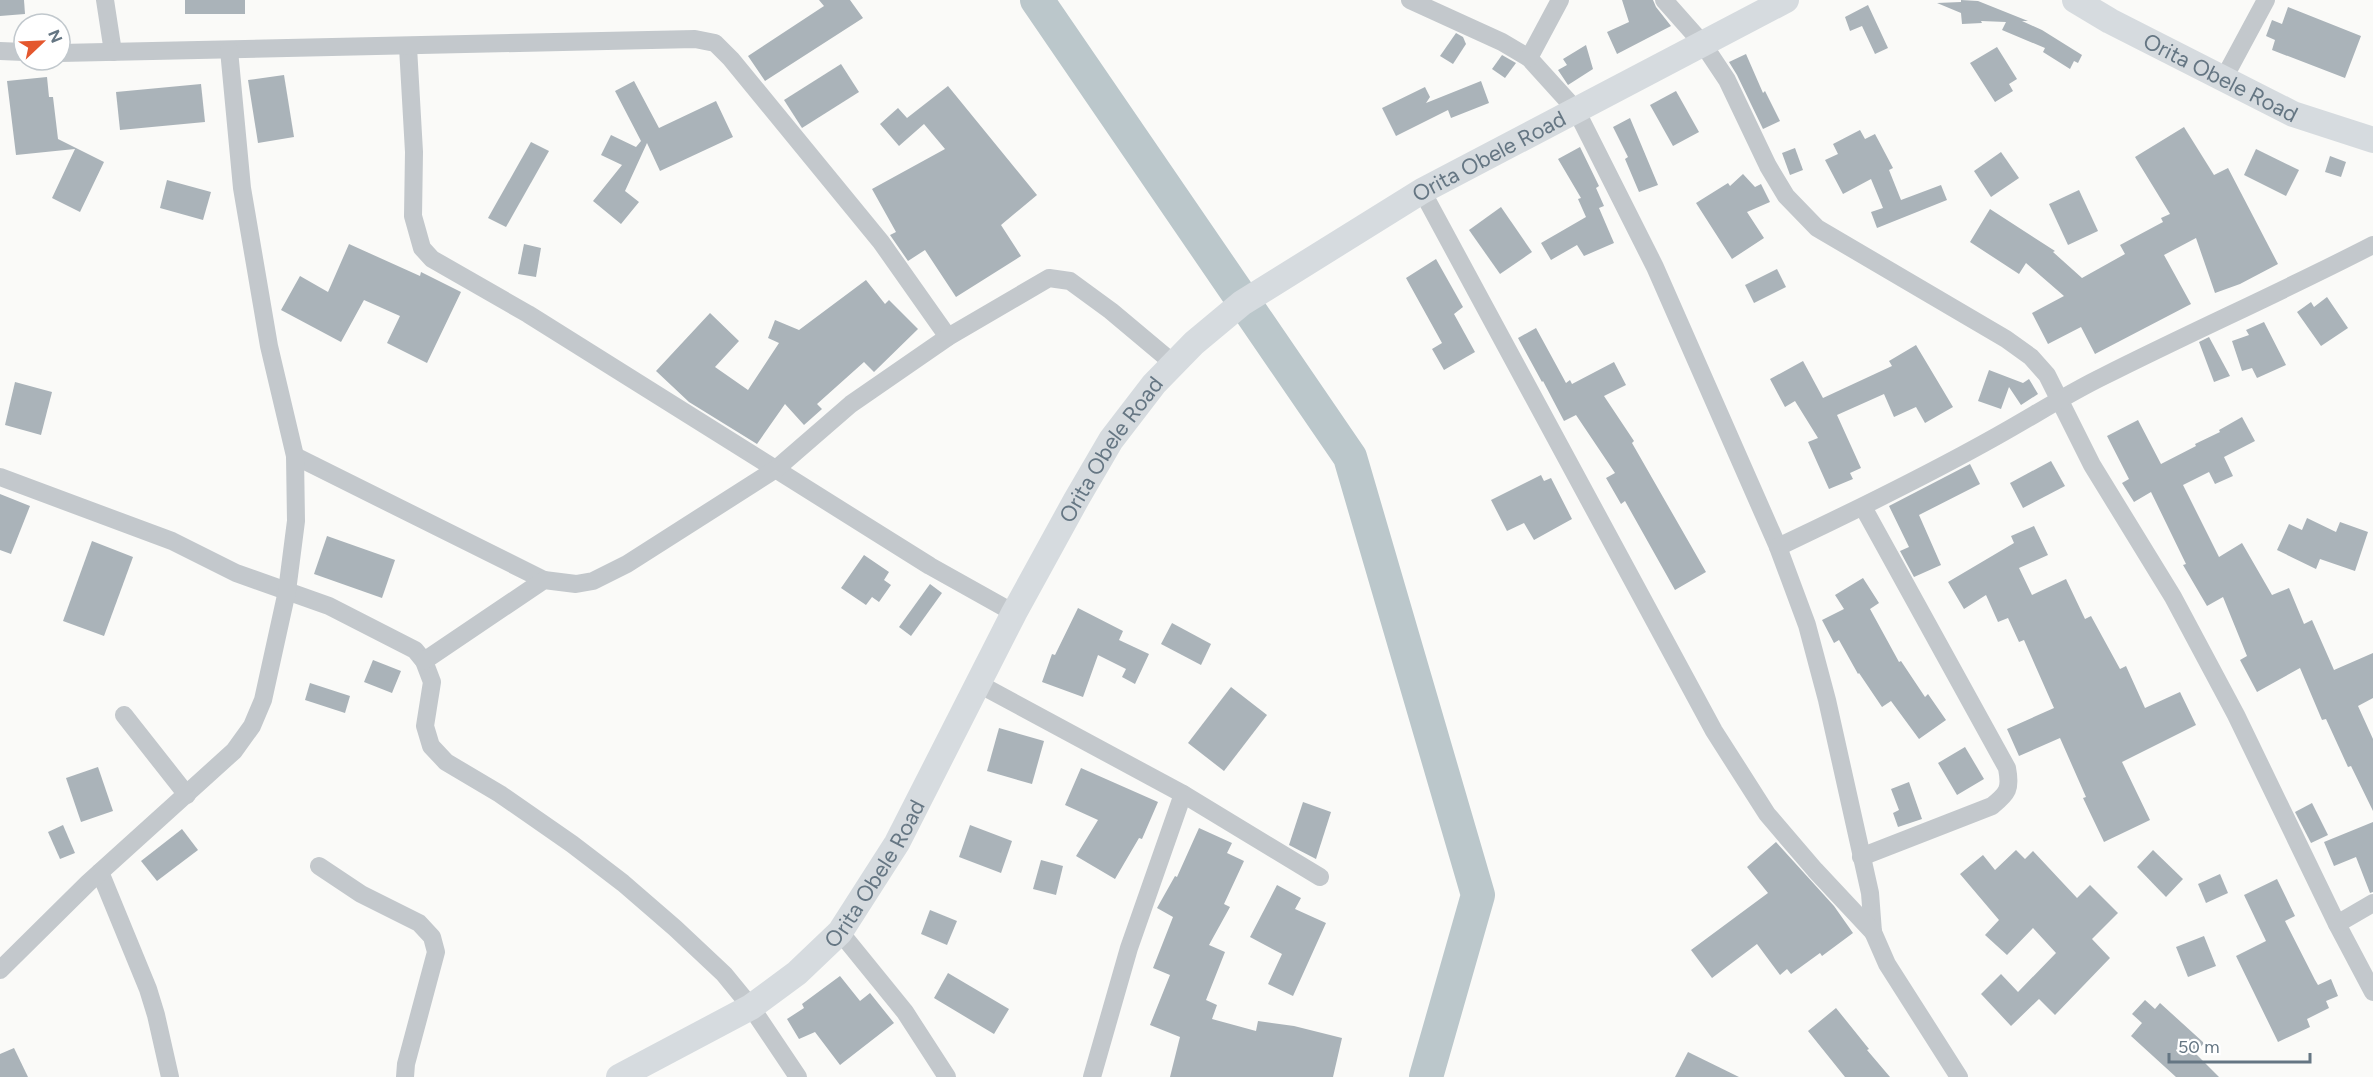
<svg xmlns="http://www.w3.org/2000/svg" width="2373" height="1077" font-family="Figtree,sans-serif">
	<rect width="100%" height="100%" fill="#fafaf8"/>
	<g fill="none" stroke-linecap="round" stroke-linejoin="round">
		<polyline stroke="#bbc7cb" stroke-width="34" points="1037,0 1350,457 1478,895 1426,1077"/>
	</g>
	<g fill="#aab3b9">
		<polygon points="0,0 24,0 25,14 0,16"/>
		<rect x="185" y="0" width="60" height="14"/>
		<polygon points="819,0 850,0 863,18 765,81 748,56 824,6"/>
		<polygon points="1622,0 1653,0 1656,7 1671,26 1617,54 1607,32 1629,22"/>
		<polygon points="1961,0 1978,1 2028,21 2022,21 2042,30 2082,55 2078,63 2074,61 2070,69 2043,52 2045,48 2002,30 2006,22 1981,21 1982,23 1962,24 1961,13 1937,3 1961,2"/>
		<polygon points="1868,5 1888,48 1875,54 1862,26 1850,31 1845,17"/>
		<polygon points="2288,7 2361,36 2345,78 2272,50 2275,40 2266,36 2272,20 2282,24"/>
		<polygon points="1456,33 1463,37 1466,44 1453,64 1440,56"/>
		<polygon points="1586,45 1593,69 1568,85 1558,70 1567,65 1563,59"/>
		<polygon points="1997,47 2017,79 2009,84 2013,91 1995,102 1970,63"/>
		<polygon points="1746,54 1763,93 1765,91 1780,121 1763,129 1737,75 1729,62"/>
		<polygon points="1502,55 1516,63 1505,78 1492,69"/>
		<polygon points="841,64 859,92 802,128 784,100"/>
		<polygon points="284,75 294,137 258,143 248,80"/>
		<polygon points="47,77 49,97 53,97 58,139 104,162 80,212 52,198 75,149 16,155 7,81"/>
		<polygon points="634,81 659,128 716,101 733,137 660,171 647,143 625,191 639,202 621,224 593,201 622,165 601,155 611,135 636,147 641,141 615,91"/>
		<polygon points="1481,81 1489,103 1451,118 1448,110 1396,136 1382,108 1425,87 1430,97 1426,103"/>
		<polygon points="201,84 205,122 120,130 116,92"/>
		<polygon points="948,86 1037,195 1001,225 1021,256 956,297 925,250 908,261 890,235 896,232 872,189 945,149 924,124 899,146 880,124 898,108 907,118"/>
		<polygon points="1676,91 1699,132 1673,146 1650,105"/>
		<polygon points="1630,118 1658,185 1639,192 1625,159 1628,157 1613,127"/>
		<polygon points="2184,127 2214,175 2228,168 2278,264 2240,284 2215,293 2196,238 2164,255 2191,304 2095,354 2081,327 2048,344 2032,313 2064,296 2026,263 2019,274 1970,242 1990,209 2055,251 2053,252 2082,278 2125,254 2120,245 2163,222 2161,218 2170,214 2135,157"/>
		<polygon points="1860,130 1865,139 1875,134 1893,168 1889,170 1901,200 1941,185 1947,200 1877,228 1871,212 1883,208 1871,179 1843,194 1825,160 1838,154 1833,144"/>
		<polygon points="531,142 549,151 506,227 488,218"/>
		<polygon points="1580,147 1599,186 1596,188 1604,206 1599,208 1614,243 1584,256 1577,245 1551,260 1541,243 1586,217 1578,199 1581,198 1558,159"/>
		<polygon points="1795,148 1803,170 1790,175 1782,153"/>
		<polygon points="2256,149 2299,170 2286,196 2244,175"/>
		<polygon points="2001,152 2019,178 1991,197 1974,171"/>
		<polygon points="2330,156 2346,162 2341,177 2325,172"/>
		<polygon points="1743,174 1755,187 1761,184 1770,202 1747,212 1764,238 1732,259 1696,203 1728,183 1730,186"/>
		<polygon points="167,180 211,192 203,220 160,208"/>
		<polygon points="2079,190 2098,231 2068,245 2049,204"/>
		<polygon points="1501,207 1532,252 1500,274 1469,230"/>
		<polygon points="349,244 420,276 421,272 461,292 427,363 387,343 400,316 364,300 341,342 281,310 300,276 328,292"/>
		<polygon points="524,244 541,248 536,277 518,274"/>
		<polygon points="1436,259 1463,307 1454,314 1475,352 1444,370 1432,349 1442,343 1406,278"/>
		<polygon points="1777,269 1786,287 1754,303 1745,285"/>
		<polygon points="866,280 885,304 889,300 918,329 874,372 864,362 817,404 822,409 804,425 785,404 757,444 689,402 656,371 710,313 739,341 715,367 748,390 779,343 768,338 775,320 799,330"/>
		<polygon points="2327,297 2348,328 2321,346 2297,312 2311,302 2314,307"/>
		<polygon points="2264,322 2286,365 2257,378 2252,368 2242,371 2232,341 2249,335 2246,330"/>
		<polygon points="1536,328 1566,383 1570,380 1572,384 1614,362 1626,385 1604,396 1634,441 1632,443 1706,572 1675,590 1625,501 1621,504 1606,478 1615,473 1576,415 1564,421 1543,381 1542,382 1518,338"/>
		<polygon points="2209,337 2230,376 2214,382 2199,342"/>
		<polygon points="1916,345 1953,407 1925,423 1916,407 1894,417 1884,394 1837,415 1861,468 1850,473 1853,479 1829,489 1808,442 1818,438 1795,401 1785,407 1770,379 1803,361 1823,398 1892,366 1889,361"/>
		<polygon points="1989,370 2023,383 2029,379 2038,394 2021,405 2009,387 2001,409 1978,401"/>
		<polygon points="15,382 52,392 41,435 5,425"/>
		<polygon points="2242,417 2255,441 2224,457 2233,476 2215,484 2209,472 2183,485 2219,557 2242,543 2272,595 2289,588 2304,624 2312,620 2334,670 2373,653 2373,698 2358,706 2373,739 2373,811 2351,766 2348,767 2326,719 2322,720 2300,668 2257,692 2240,660 2247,656 2223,597 2207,606 2183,565 2186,564 2151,492 2134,502 2122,483 2129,479 2107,436 2138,420 2161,464 2196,446 2195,444 2220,432 2219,430"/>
		<polygon points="2051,461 2065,486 2023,508 2010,483"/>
		<polygon points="1970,464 1980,484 1919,515 1941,565 1914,577 1900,551 1909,547 1889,506"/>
		<polygon points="1541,475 1544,481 1551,478 1572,519 1534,540 1524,523 1507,531 1491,500"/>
		<polygon points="0,494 30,506 11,554 0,550"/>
		<polygon points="2307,518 2336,532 2340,522 2368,532 2355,571 2320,559 2316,569 2277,550 2289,524 2302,530"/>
		<polygon points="2034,526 2048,555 2019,568 2032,595 2066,579 2085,619 2091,616 2120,669 2126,666 2145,708 2180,692 2196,725 2122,762 2150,820 2104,842 2083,798 2086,797 2060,738 2019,756 2007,729 2054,708 2024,640 2019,642 2008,618 1998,622 1986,595 1964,609 1948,582 2014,543 2011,536"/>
		<polygon points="327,536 395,560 382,598 314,574"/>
		<polygon points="92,541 133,557 104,636 63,621"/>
		<polygon points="864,555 889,572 884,580 891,585 879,602 872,597 866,605 841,588"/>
		<polygon points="1863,578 1879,603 1870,609 1899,662 1901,661 1925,697 1928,694 1946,720 1919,739 1891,701 1882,707 1859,673 1858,674 1839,640 1834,643 1822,620 1844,609 1835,595"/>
		<polygon points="930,584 942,593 911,636 899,627"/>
		<polygon points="1078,608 1123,631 1119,640 1149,654 1135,684 1122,677 1126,669 1098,655 1083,697 1042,682 1052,654 1055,655"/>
		<polygon points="1172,623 1211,644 1201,665 1161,644"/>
		<polygon points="373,660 401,671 392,693 364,682"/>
		<polygon points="310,683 350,696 345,713 305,700"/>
		<polygon points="1231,687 1267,715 1224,771 1188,743"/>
		<polygon points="999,728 1044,741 1032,784 987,771"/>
		<polygon points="1965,747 1984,779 1957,795 1938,763"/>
		<polygon points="98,767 113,811 81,822 66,778"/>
		<polygon points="1081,768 1158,802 1142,839 1139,838 1115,879 1076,856 1098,820 1065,805"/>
		<polygon points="1909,782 1922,819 1898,827 1893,813 1899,810 1891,789"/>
		<polygon points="1303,802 1331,812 1316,859 1289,845"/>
		<polygon points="2312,803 2328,835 2311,843 2295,812"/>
		<polygon points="2373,822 2373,892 2370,893 2356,857 2334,866 2324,842"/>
		<polygon points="63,825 75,853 60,859 48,832"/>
		<polygon points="970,825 1012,841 1001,873 959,857"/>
		<polygon points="1199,828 1232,843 1227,853 1244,861 1224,904 1230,907 1209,945 1225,952 1206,1000 1217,1005 1212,1019 1256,1031 1258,1021 1294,1026 1342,1038 1333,1077 1170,1077 1180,1037 1150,1025 1170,975 1153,968 1173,917 1157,908 1175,876 1177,877"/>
		<polygon points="182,829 198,850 157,881 141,861"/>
		<polygon points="1776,842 1834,906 1853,933 1822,956 1820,953 1791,974 1787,969 1780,975 1757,944 1712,978 1691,950 1768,893 1747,867"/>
		<polygon points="2016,850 2025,859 2033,851 2077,898 2090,885 2118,913 2092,939 2110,958 2055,1015 2039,999 2011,1026 1981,994 2001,974 2018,992 2056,953 2033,928 2007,955 1985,935 1999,920 1960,874 1983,855 1995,870"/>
		<polygon points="2153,850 2183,879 2166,897 2137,867"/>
		<polygon points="1041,860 1063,866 1056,895 1033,889"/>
		<polygon points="2220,874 2228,893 2206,903 2198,884"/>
		<polygon points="2277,879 2295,916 2285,921 2315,980 2318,985 2331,979 2338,996 2326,1001 2329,1008 2307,1019 2310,1027 2278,1042 2236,956 2266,941 2244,895"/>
		<polygon points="1277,885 1301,898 1295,909 1326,923 1293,996 1268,984 1282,954 1250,937"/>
		<polygon points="930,910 957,921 947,945 921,934"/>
		<polygon points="2204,936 2216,966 2188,977 2176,947"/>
		<polygon points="948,973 1009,1009 994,1034 934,998"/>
		<polygon points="840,976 860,1001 870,993 894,1023 840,1065 815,1032 799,1039 787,1019 804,1008 802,1004"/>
		<polygon points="2145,1000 2155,1009 2160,1003 2204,1043 2195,1053 2219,1077 2176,1077 2131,1036 2142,1023 2132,1014"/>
		<polygon points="1836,1008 1869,1049 1867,1050 1890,1077 1845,1077 1808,1031"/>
		<polygon points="14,1048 28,1077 0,1077 0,1054"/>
		<polygon points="1688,1052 1739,1077 1675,1077"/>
	</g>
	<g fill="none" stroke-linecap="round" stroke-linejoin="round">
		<g stroke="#c3c8cc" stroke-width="18">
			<polyline points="105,0 113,52"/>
			<polyline points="1410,0 1502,42 1529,58 1576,110 1655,267 1778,547 1807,625 1827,700 1870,893 1873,932 1887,964 1959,1077"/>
			<polyline points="1664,0 1703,44 1727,80 1768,166 1786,196 1817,228 2006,339 2031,357 2047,375 2092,465 2173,597 2236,715 2337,924 2373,992"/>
			<polyline points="408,47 414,152 413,216 422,248 432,259 528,314 930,566 1014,613"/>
			<polyline points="0,51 24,52"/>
			<polyline points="60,53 695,39 715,43 731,59 881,242 948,337"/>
			<polyline points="1529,58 1560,0"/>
			<polyline points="2223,80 2266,0"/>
			<polyline points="1422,191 1714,731 1767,814 1815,870 1873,932"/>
			<polyline points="295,456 544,580"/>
			<polyline points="0,477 172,541 236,573 329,606 415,650 424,661 432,682 425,726 431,746 446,762 500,794 572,844 623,883 675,928 724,974 751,1007 798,1077"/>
			<path d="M1778,547C1852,512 1926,476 1997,436C2033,416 2067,394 2104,376C2193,331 2284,291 2373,245"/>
			<polyline points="424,661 544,580 576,584 593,581 627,564 776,469 851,404 948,337 1049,278 1070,281 1111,311 1173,363"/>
			<polyline points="979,684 1183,794 1320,877"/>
			<polyline points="124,715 187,795"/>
			<path d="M1861,857L1992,806C2008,793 2011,789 2007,768L1863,507"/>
			<polyline points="319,866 361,894 419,923 432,937 436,952 406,1064 405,1077"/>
			<polyline points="100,872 148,989 156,1015 170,1077"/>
			<polyline points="2337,924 2373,903"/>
			<polyline points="840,932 905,1012 947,1077"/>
			<polyline points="0,970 88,883 234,751 252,726 263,700 287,591 296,521 295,456 269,346 242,188 229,50"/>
			<polyline points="1092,1077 1129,948 1183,794"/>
		</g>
		<g stroke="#d6dbdf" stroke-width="26">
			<path id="s1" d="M2075,0L2110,21L2293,114L2373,140"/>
			<path id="s2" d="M619,1077L751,1007L797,973L840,932L897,843L1014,613L1076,500L1111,440L1154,384L1194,343L1242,303L1422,191L1786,0"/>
		</g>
	</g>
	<g text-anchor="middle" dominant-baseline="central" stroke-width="6" stroke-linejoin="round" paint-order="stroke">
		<g font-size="22" fill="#657683" stroke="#fff">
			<text stroke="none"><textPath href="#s1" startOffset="165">Orita Obele Road</textPath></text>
			<text stroke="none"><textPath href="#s2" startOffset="1306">Orita Obele Road</textPath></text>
			<text stroke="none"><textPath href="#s2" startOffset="820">Orita Obele Road</textPath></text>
			<text stroke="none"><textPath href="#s2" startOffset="334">Orita Obele Road</textPath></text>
		</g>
	</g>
	<g transform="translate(42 42) rotate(67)"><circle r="28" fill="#ffffff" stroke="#c1c8cd" stroke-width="1.5"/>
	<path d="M0-4.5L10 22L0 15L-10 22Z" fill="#e4572e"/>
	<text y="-9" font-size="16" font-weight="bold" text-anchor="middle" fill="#657683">N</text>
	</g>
	<path d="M2169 1053v9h141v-9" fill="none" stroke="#657683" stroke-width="3"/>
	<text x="2178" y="1053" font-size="18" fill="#657683" stroke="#ffffff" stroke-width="4.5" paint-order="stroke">50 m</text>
</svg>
